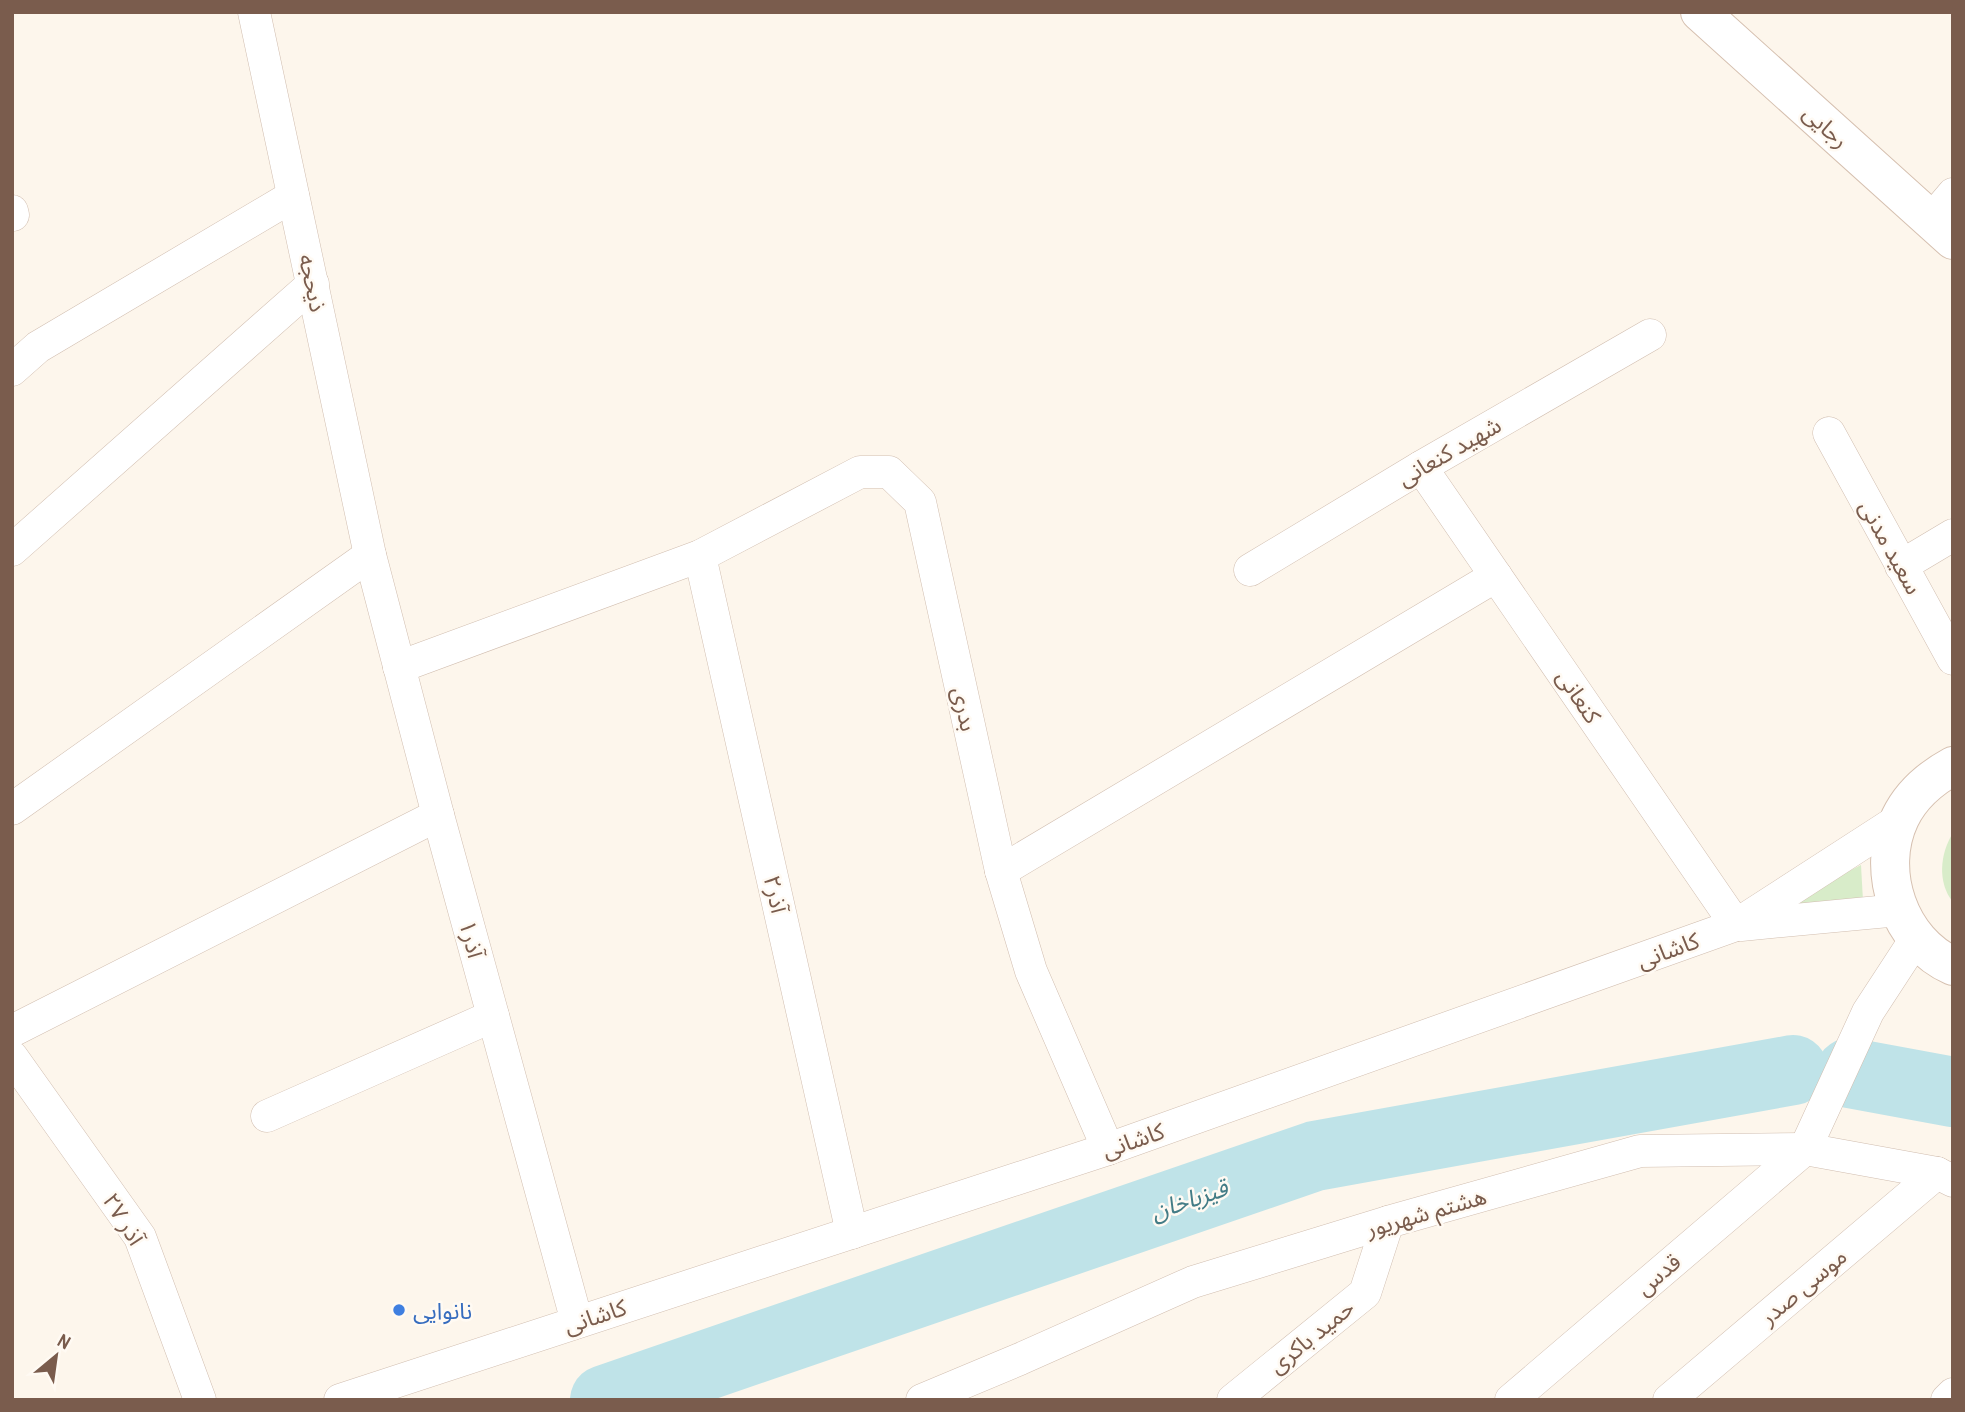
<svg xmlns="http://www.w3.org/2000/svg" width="1965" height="1412" font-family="'Archivo Narrow','Noto Sans Arabic',sans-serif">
	<rect width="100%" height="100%" fill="#fdf6ec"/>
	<g fill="#d8ecc9">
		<path d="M1953,833V902C1937,883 1940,853 1953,833Z"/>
		<polygon points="1861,865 1863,901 1778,907"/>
	</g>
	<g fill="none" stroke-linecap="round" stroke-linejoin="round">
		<g stroke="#bfe3e8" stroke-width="70">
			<polyline points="1850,1073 1953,1092"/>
			<polyline points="605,1400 1315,1156 1793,1070"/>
		</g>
		<defs>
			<g id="minor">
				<polyline points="254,12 370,555 438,815 577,1322"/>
				<polyline points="12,211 13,215"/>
				<polyline points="1931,220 1953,194"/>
				<polyline points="12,370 38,347 293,196"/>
				<polyline points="1829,433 1953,659"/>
				<polyline points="1421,467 1736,925"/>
				<polyline points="12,550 313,284"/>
				<polyline points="700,556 852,1233"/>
				<polyline points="1901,566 1953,535"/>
				<polyline points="1250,570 1421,467 1650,335"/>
				<polyline points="399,667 700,556 860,472 889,472 920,502 1001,871 1031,971 1108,1149"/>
				<polyline points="12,809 370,555"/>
				<polyline points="1001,871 1496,576"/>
				<polyline points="1741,925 1899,910"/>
				<polyline points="12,1031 438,815"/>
				<polyline points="12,1057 140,1237 200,1400"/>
				<polyline points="267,1116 493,1016"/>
				<polyline points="340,1400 1108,1149 1736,925 1900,819"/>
				<polyline points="922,1400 1020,1359 1193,1282 1388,1222 1640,1151 1805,1149 1937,1173 1953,1181"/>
				<polyline points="1233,1400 1365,1293 1388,1222"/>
				<polyline points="1511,1400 1805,1149 1868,1012 1915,940"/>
				<polyline points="1669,1400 1937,1173"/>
				<polyline points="1947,1400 1953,1394"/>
			</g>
			<g id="secondary">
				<polyline points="1700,12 1953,240"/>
				<path d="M1953,766C1931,778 1911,795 1900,818C1875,871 1899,942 1953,966"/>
			</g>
		</defs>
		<use href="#minor" stroke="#d1beb0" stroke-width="33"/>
		<use href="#secondary" stroke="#d6c0b0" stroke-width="40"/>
		<use href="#minor" stroke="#fff" stroke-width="32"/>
		<use href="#secondary" stroke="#fff" stroke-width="38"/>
	</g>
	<circle fill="#3f7fe0" stroke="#fffaf3" stroke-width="2.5" cx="399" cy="1310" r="7"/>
	<g text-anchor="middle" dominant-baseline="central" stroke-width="5" stroke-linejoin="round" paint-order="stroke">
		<g font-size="23" fill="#7a5c4d" stroke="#fffaf3">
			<text transform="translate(1826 126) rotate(42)">رجایی</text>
			<text transform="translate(313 283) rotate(78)">ذیحجه</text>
			<text transform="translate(1449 451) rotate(-30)">شهید کنعانی</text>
			<text transform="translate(1891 547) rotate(61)">سعید مدنی</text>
			<text transform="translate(1579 696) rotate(56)">کنعانی</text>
			<text transform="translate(965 709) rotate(78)">بدری</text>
			<text transform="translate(776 894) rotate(77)">آذر۲</text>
			<text transform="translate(472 939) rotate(75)">آذر۱</text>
			<text transform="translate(1668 950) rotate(-20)">کاشانی</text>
			<text transform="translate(1133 1140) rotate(-19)">کاشانی</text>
			<text transform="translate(1426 1212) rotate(-16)">هشتم شهریور</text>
			<text transform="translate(124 1219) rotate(58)">۲۷ آذر</text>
			<text transform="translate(1658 1274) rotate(-40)">قدس</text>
			<text transform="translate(1803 1286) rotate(-40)">موسی صدر</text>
			<text transform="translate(595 1316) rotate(-18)">کاشانی</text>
			<text transform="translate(1311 1336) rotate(-39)">حمید باکری</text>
		</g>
		<g font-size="23" fill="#366cbe" stroke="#fffaf3" text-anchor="start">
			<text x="413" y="1310">نانوایی</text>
		</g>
		<g font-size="24" font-style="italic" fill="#437c86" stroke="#fffaf3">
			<text transform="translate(1189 1199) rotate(-19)">قیزباخان</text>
		</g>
	</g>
	<rect width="1965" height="1412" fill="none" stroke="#7a5c4d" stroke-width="28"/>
	<g transform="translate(56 1356) rotate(29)" stroke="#fffaf3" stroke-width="5" paint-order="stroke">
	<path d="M0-5L12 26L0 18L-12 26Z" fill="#7a5c4d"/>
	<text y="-10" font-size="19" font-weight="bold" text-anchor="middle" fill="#7a5c4d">N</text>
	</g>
</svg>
